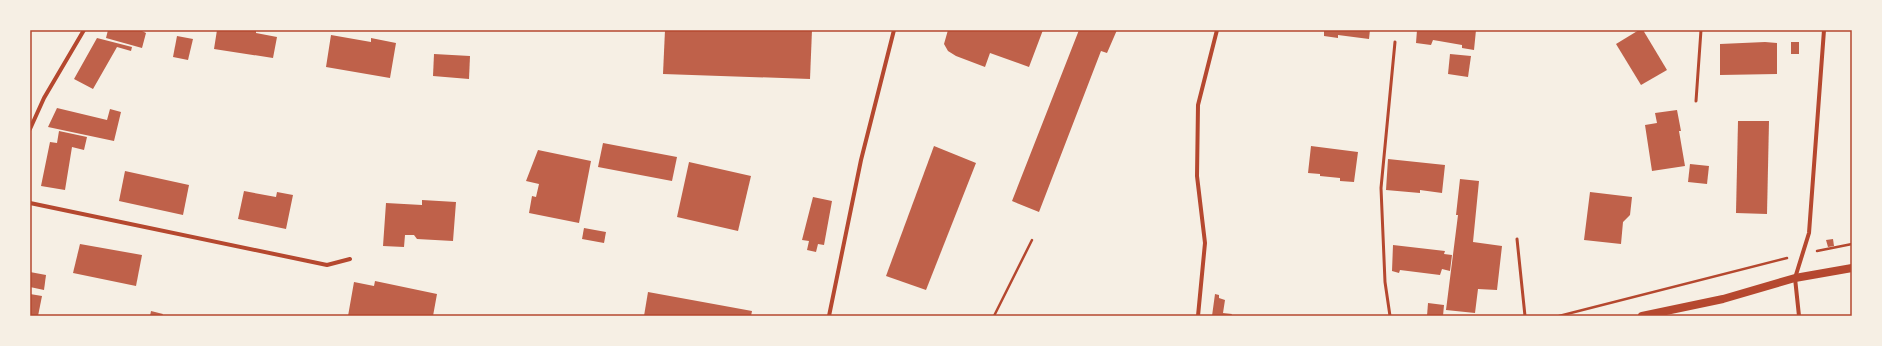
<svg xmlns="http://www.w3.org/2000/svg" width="1882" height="346" font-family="Commissioner,sans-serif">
	<rect width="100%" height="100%" fill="#f6efe4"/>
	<g fill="#bf614a">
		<polygon points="108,30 140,30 146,33 142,48 106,38"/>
		<polygon points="217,30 256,30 256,33 277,37 273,58 214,49"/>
		<polygon points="665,30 812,30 810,79 663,74"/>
		<polygon points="948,30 1043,30 1029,67 990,53 985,67 956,56 948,51 944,44"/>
		<polygon points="1079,30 1117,30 1107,53 1101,51 1039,212 1012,201"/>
		<polygon points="1324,30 1370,30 1369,39 1338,35 1338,38 1324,36"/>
		<polygon points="1417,30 1476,30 1474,50 1462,48 1462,45 1439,41 1433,40 1431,45 1416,43"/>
		<polygon points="1639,30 1643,30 1667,70 1641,85 1616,44"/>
		<polygon points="331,35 371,42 371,38 396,43 390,78 326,67"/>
		<polygon points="177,36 193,39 188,60 173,57"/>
		<polygon points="97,38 132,47 131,51 117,47 93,89 74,79"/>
		<polygon points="1765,42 1777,43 1777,74 1720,75 1720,44"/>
		<rect x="1791" y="42" width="8" height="12"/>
		<polygon points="434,54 470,56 469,79 433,76"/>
		<polygon points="1450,54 1471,56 1468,77 1448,74"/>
		<polygon points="57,108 107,120 110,109 121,112 114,141 48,127"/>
		<polygon points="1677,110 1681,131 1679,131 1685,166 1652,171 1645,125 1657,123 1655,113"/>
		<polygon points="1738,121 1769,121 1767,214 1736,213"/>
		<polygon points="59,131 87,137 84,150 72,147 65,190 41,186 50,142 57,143"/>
		<polygon points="603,143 677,157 672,181 598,167"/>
		<polygon points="934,146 976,163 926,290 886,276"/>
		<polygon points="1311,146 1358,152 1354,182 1340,181 1340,178 1320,176 1320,174 1308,173"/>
		<polygon points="538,150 591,161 579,223 529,213 532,196 536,197 539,184 526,181"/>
		<polygon points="1388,159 1445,165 1442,193 1420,190 1420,193 1386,190"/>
		<polygon points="689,162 751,176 738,231 677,217"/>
		<polygon points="1690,164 1709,166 1707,184 1688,182"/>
		<polygon points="125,171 189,185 183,215 119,201"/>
		<polygon points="1460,179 1479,181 1473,242 1502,246 1497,290 1478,289 1475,313 1446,310 1458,215 1456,215"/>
		<polygon points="244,191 276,197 277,192 293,195 286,229 238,219"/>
		<polygon points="1590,192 1632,197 1630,215 1623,222 1621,244 1584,240"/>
		<polygon points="813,197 832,201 824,245 818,244 816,252 807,250 809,241 802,240"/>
		<polygon points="422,200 456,202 453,241 417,239 414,235 405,235 404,247 383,246 386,203 422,205"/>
		<polygon points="584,228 606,232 604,243 582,239"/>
		<polygon points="1833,239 1834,246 1828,247 1826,240"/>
		<polygon points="80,244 142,255 136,286 73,273"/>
		<polygon points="1393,245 1445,251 1444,254 1452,255 1450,271 1442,269 1440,275 1400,270 1399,273 1392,271"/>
		<polygon points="30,272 46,275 44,290 30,287"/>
		<polygon points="375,281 437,294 433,316 348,316 354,282 374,286"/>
		<polygon points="648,292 752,311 751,316 644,316"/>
		<polygon points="30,294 42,296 38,316 30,316"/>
		<polygon points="1215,294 1219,295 1219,298 1225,300 1223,313 1232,314 1231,316 1212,316"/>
		<polygon points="1428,303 1444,305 1443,316 1427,316"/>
		<polygon points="151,311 163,314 162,316 150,316"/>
	</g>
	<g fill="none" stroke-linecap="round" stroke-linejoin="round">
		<g stroke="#b5482f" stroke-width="2.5">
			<polyline points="1817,251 1852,244"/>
			<polyline points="994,316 1032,240"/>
			<polyline points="1559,316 1787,258"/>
		</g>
		<g stroke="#b5482f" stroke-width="3">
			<polyline points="1696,101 1701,30"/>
			<polyline points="1517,239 1525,316"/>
			<polyline points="1390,316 1385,282 1381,188 1395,42"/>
		</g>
		<g stroke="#b5482f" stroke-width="4">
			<polyline points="30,129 44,98 84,30"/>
			<polyline points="30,203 327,265 350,259"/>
			<polyline points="829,316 861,160 894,30"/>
			<polyline points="1198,316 1205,243 1197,176 1198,105 1217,30"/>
			<polyline points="1799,316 1795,278 1809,233 1824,30"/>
		</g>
		<polyline stroke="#b5482f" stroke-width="8" points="1642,316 1723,299 1795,278 1852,268"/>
	</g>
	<rect width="1882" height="346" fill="none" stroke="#f6efe4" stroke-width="62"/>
	<rect x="31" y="31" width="1820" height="284" fill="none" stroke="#b5482f" stroke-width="1.5"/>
</svg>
